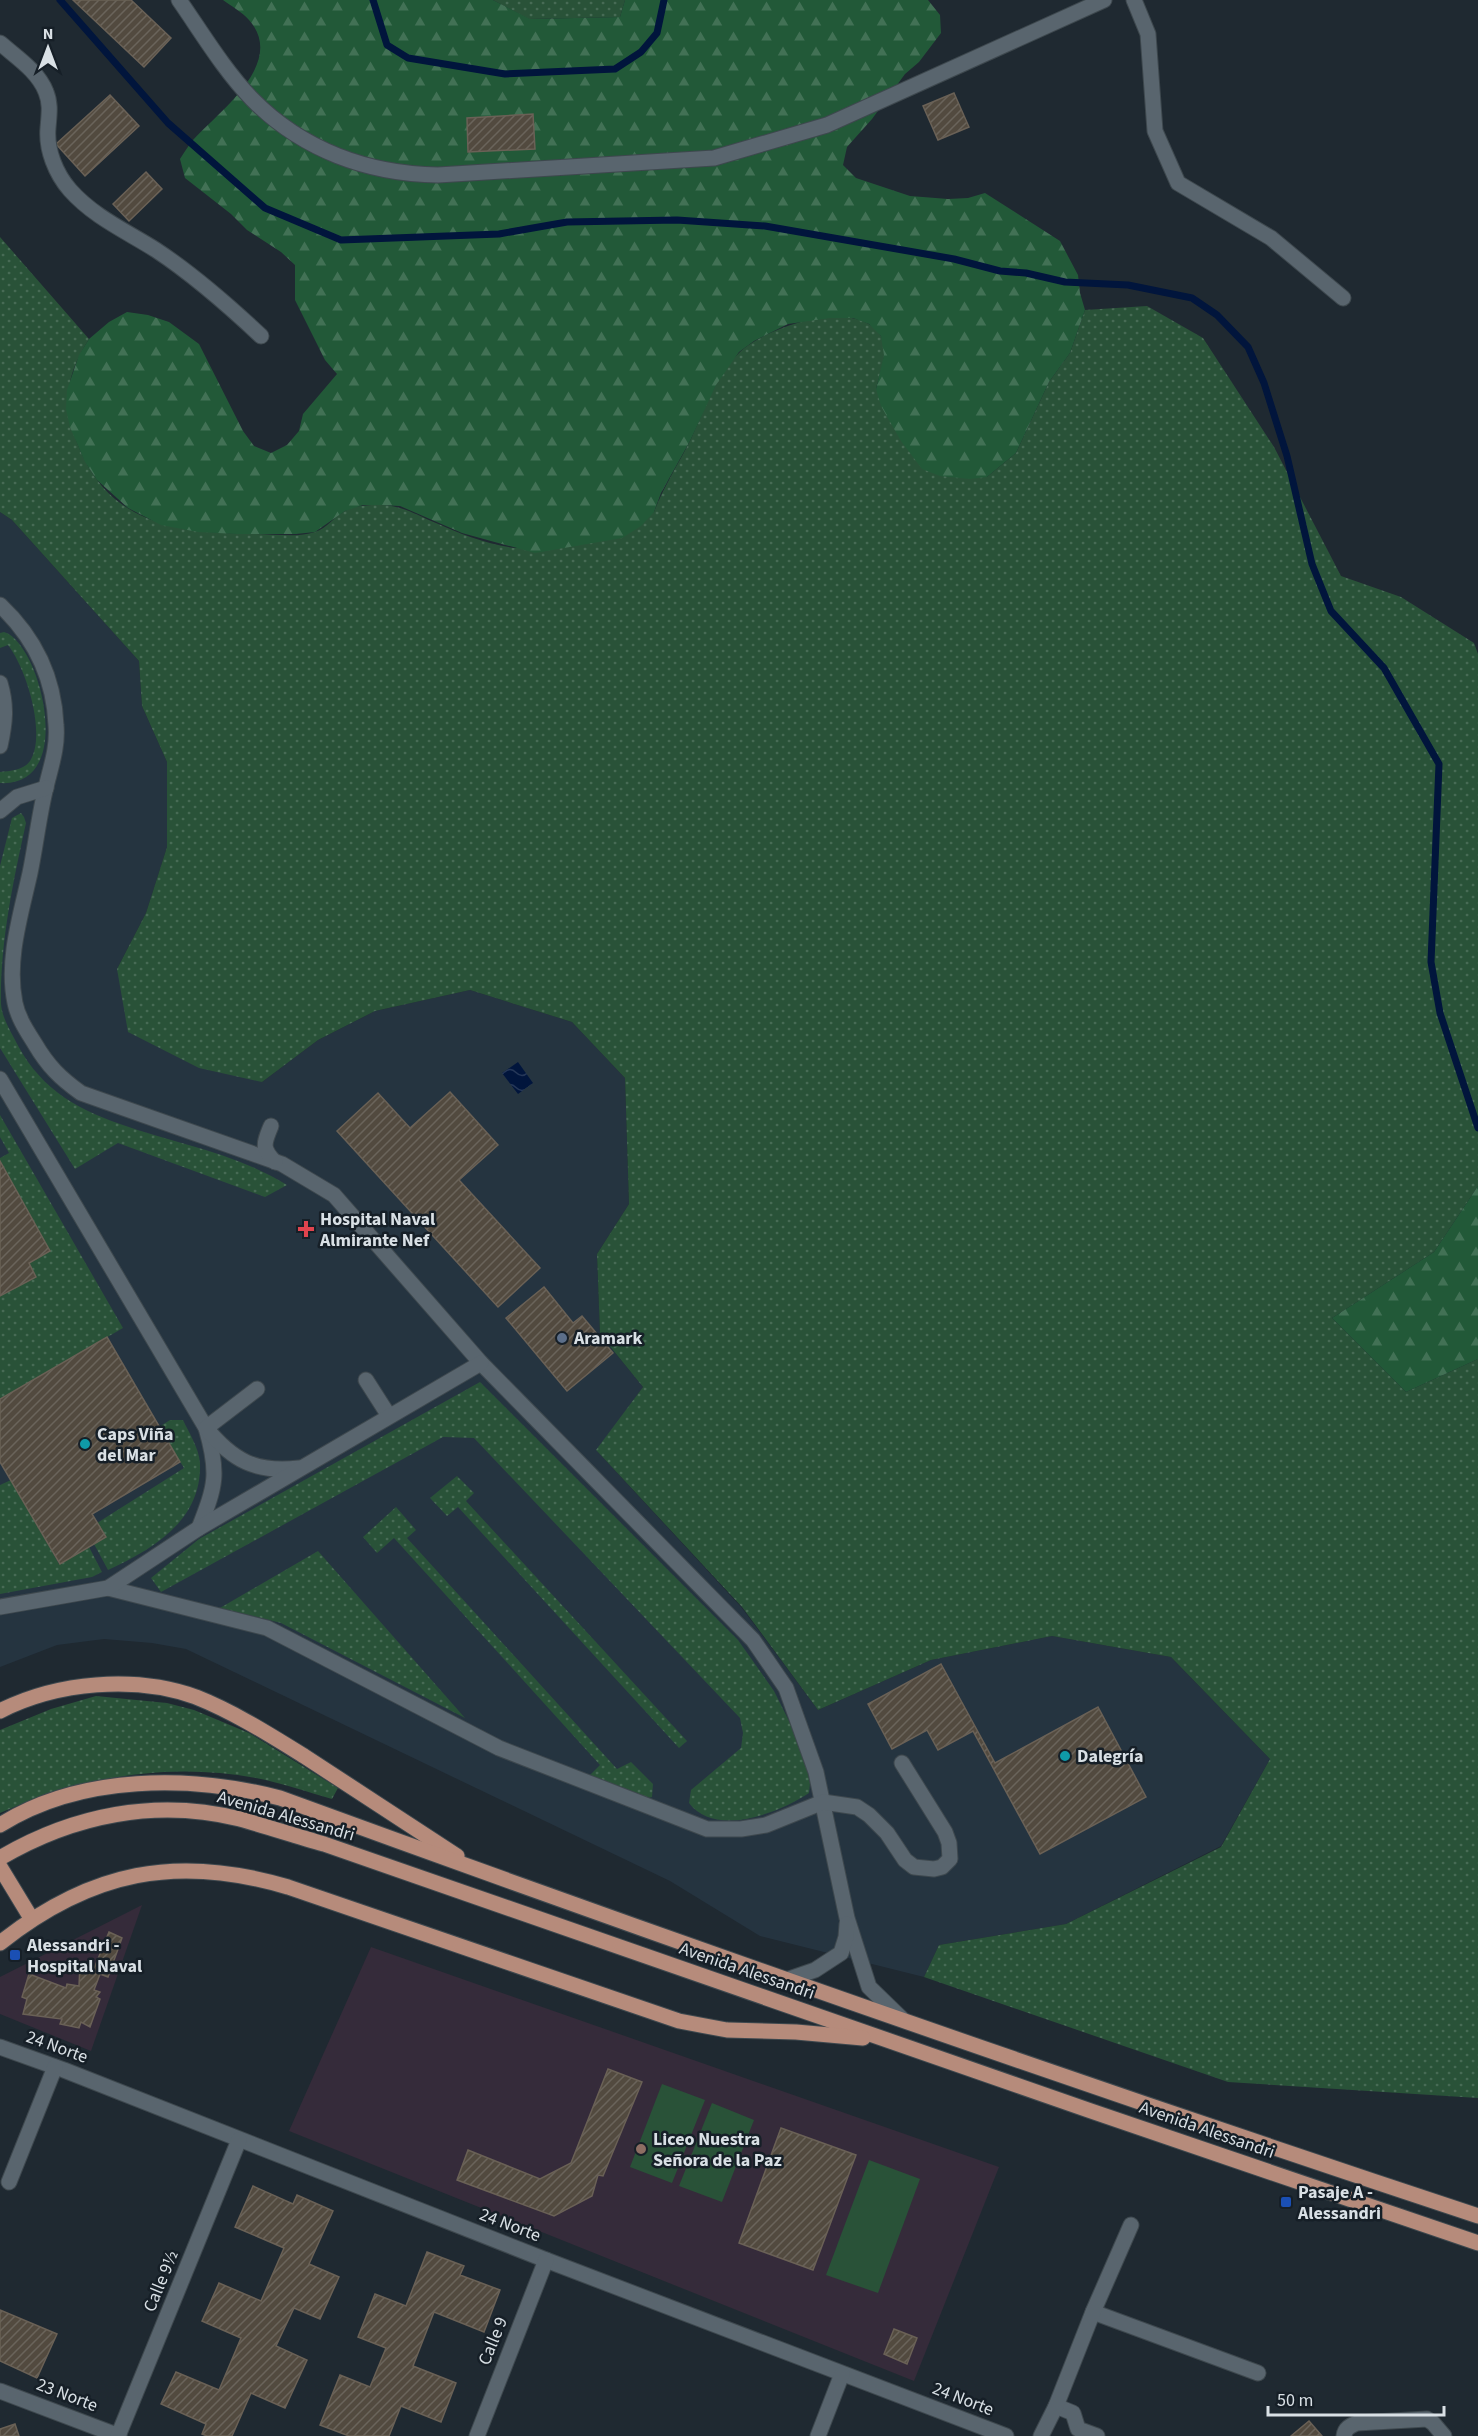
<svg xmlns="http://www.w3.org/2000/svg" width="1478" height="2436" font-family="'Source Sans 3',sans-serif">
	<defs>
		<pattern id="grass-dots" width="8" height="8" patternUnits="userSpaceOnUse" patternTransform="scale(1.5)"><rect width="8" height="8" fill="#295238"/><path d="M2 2h.1M6 6h.1" fill="none" stroke="#476b55" stroke-width="1.8" stroke-linecap="round"/></pattern>
		<pattern id="forest-firs" width="22" height="20" patternUnits="userSpaceOnUse" patternTransform="scale(1.5)"><rect width="22" height="20" fill="#225938"/><path d="M5 1l3.5 6h-7zM16 11l3.5 6h-7z" fill="#427155"/></pattern>
		<pattern id="water-waves" width="16" height="10" patternUnits="userSpaceOnUse" patternTransform="scale(1.5)"><rect width="16" height="10" fill="#01153c"/><path d="M0 5q4-4 8 0t8 0" fill="none" stroke="#253758"/></pattern>
		<pattern id="building-hatch" width="6" height="6" patternUnits="userSpaceOnUse" patternTransform="scale(1.5)"><rect width="6" height="6" fill="#524a3f"/><path d="M-1 1l2-2M0 6l6-6M5 7l2-2" fill="none" stroke="#6a645b"/></pattern>
	</defs>
	<rect width="100%" height="100%" fill="#1f2931"/>
	<polygon fill="#253440" points="0,512 12,520 139,661 142,706 167,762 167,847 146,913 117,969 262,1082 318,1040 375,1011 470,990 572,1022 625,1078 629,1204 597,1254 600,1334 643,1387 597,1451 742,1608 818,1710 931,1660 1052,1636 1171,1657 1270,1759 1221,1846 1066,1924 939,1945 924,1977 760,1936 670,1881 186,1649 152,1643 104,1639 57,1645 0,1667"/>
	<g fill="#352b3a">
		<polygon points="142,1905 91,2051 0,2014 0,1977"/>
		<polygon points="371,1947 999,2167 914,2381 289,2131"/>
	</g>
	<g fill="url(#grass-dots)">
		<polygon points="493,0 625,0 620,17 529,19"/>
		<path d="M0,237L89,339C64,378 62,408 80,450C113,527 183,533 256,534C274,534 298,538 315,532C327,528 334,517 345,511C355,505 369,505 380,505C402,505 416,515 436,523C460,534 487,544 514,548C524,549 538,543 549,540C584,530 619,521 654,512C664,486 679,463 691,439C705,409 716,375 740,352C766,327 856,296 881,336C890,350 879,374 876,389L987,477L1016,453L1049,382L1070,353L1085,310L1147,306L1203,338L1274,447L1341,576L1401,597L1474,643L1478,654V1186L1434,1252L1332,1318L1406,1392L1478,1359V2098L1228,2082L924,1977L939,1945L1066,1924L1221,1847L1270,1759L1171,1657L1052,1636L931,1660L818,1710L742,1607L596,1450L643,1387L600,1334L597,1254L629,1204L625,1078L572,1022L470,990L375,1011L318,1040L262,1082L199,1068L128,1032L117,969L146,913L167,847V762L142,706L139,661L12,520L0,512Z"/>
		<path d="M4,632C40,642 78,788 0,783V772C10,771 24,770 30,761C47,734 26,668 8,645L0,648V633Z"/>
		<path d="M21,813L24,817L26,823C13,882 0,943 1,1004C2,1016 8,1027 14,1038C37,1085 71,1107 120,1124C176,1144 236,1153 287,1185L265,1197L118,1143L75,1169L0,1048V866L12,818Z"/>
		<polygon points="0,1115 123,1328 0,1399 0,1296 36,1277 29,1263 50,1251 0,1161 0,1158 9,1153 0,1137"/>
		<path d="M480,1382L738,1640L774,1691L790,1723L807,1767L810,1783L809,1793C779,1813 715,1838 689,1803L691,1790L741,1748L743,1733L740,1718L474,1438L443,1437L161,1592L151,1578L199,1539Z"/>
		<path d="M170,1420H183C189,1433 199,1448 200,1463C202,1521 153,1549 108,1570L94,1544L106,1537L97,1523L184,1468L159,1427Z"/>
		<polygon points="457,1476 474,1493 466,1501 687,1741 679,1748 458,1507 447,1516 430,1498"/>
		<polygon points="11,1480 59,1564 89,1547 102,1572 92,1577 0,1594 0,1485"/>
		<polygon points="396,1507 416,1530 407,1538 617,1769 631,1762 653,1784 652,1797 644,1799 589,1776 600,1765 394,1538 377,1553 363,1537"/>
		<polygon points="318,1551 465,1718 281,1623 220,1608"/>
		<path d="M96,1696L167,1703L194,1710L249,1733L338,1788L332,1799C307,1792 282,1783 256,1778C165,1762 85,1777 0,1813V1730L51,1709Z"/>
	</g>
	<g fill="url(#forest-firs)">
		<path d="M223,0H493L530,19L620,17L625,0H928L940,15L941,33L919,62L905,74L872,119L847,147L843,165L856,178L910,196L948,199L968,198L985,193L1060,241L1078,275L1080,293L1085,310L1070,353L1049,382L1016,453L987,477L970,479L940,476L922,469L901,441L881,406L876,389L884,355L881,336L869,324L853,318H830L788,324L754,341L739,352L716,385L690,441L661,493L654,512L641,526L622,538L535,553L462,533L400,506L381,505H363L345,511L315,532L296,534H237L198,532L161,525L128,508L97,480L85,462L70,427L66,409L67,390L79,355L89,339L109,322L127,312L148,315L169,322L199,344L243,431L254,446L271,453L287,445L299,431L303,414L337,374L325,360L295,300V265L281,252L247,230L231,214L185,178L180,159C184,153 188,146 193,140C219,111 287,63 249,20C242,12 231,6 223,0Z"/>
		<polygon points="1478,1186 1478,1359 1406,1392 1332,1318 1434,1252"/>
	</g>
	<g fill="#295238">
		<polygon points="662,2084 705,2100 672,2183 630,2167"/>
		<polygon points="712,2103 754,2120 722,2202 679,2186"/>
		<polygon points="869,2160 920,2179 878,2293 826,2275"/>
	</g>
	<polygon fill="url(#water-waves)" points="518,1062 533,1083 518,1094 502,1073"/>
	<g fill="none" stroke-linecap="round" stroke-linejoin="round">
		<g stroke="#01153c" stroke-width="7">
			<polyline points="60,0 168,123 265,208 341,240 499,234 567,222 677,220 765,226 954,259 1000,271 1026,273 1065,282 1128,285 1192,298 1217,315 1248,347 1264,383 1287,456 1312,564 1331,611 1384,668 1439,764 1431,962 1440,1013 1478,1128"/>
			<polyline points="373,0 387,45 408,58 505,74 615,69 641,52 657,33 664,0"/>
		</g>
	</g>
	<g fill="url(#building-hatch)" stroke="#6a6156" stroke-width="1.5">
		<polygon points="73,0 131,0 171,38 144,67"/>
		<polygon points="954,93 969,127 938,140 923,106"/>
		<polygon points="110,95 139,126 85,176 56,144"/>
		<polygon points="533,114 535,149 468,152 467,118"/>
		<polygon points="146,172 162,189 129,221 113,204"/>
		<polygon points="450,1092 498,1145 459,1180 540,1268 498,1307 337,1131 378,1093 410,1128"/>
		<polygon points="0,1161 50,1251 29,1263 36,1277 0,1296"/>
		<polygon points="544,1287 573,1323 582,1316 613,1353 567,1391 506,1318"/>
		<polygon points="107,1337 180,1462 92,1514 106,1537 60,1564 0,1462 0,1399"/>
		<polygon points="941,1664 995,1763 1098,1707 1146,1797 1040,1854 973,1731 938,1750 927,1730 892,1749 868,1704"/>
		<polygon points="109,1932 122,1938 108,1977 100,1974 94,1990 100,1992 96,1997 100,1999 90,2027 81,2022 79,2028 60,2024 62,2019 23,2014 27,1999 22,1997 29,1974 66,1988 67,1984 79,1986 80,1965 93,1971"/>
		<polygon points="608,2069 642,2082 603,2176 598,2175 592,2196 554,2216 457,2180 468,2150 540,2179 571,2163"/>
		<polygon points="781,2128 856,2155 813,2270 739,2243"/>
		<polygon points="253,2186 293,2204 297,2195 333,2211 309,2264 339,2277 320,2319 294,2308 276,2346 307,2360 285,2408 251,2393 232,2436 207,2436 202,2434 206,2424 161,2404 176,2372 219,2390 241,2338 202,2321 219,2283 261,2301 284,2248 235,2227"/>
		<polygon points="427,2252 464,2266 460,2275 500,2290 484,2332 434,2312 413,2366 456,2383 441,2422 401,2406 389,2436 349,2436 320,2425 340,2375 370,2387 386,2348 358,2337 375,2294 406,2306"/>
		<polygon points="0,2310 57,2334 37,2378 0,2361"/>
		<polygon points="894,2329 917,2338 907,2364 884,2354"/>
		<polygon points="1309,2421 1322,2436 1291,2436"/>
		<polygon points="15,2424 19,2436 0,2436 0,2429"/>
	</g>
	<g fill="none" stroke-linecap="round" stroke-linejoin="round">
		<defs>
			<g id="minor">
				<path d="M179,0C202,33 224,70 252,99C302,150 368,174 438,175L714,158L827,125L1104,0"/>
				<polyline points="1134,0 1148,34 1155,131 1178,183 1271,238 1343,298"/>
				<path d="M0,43C16,57 38,71 46,92C51,104 49,115 48,128C46,150 56,174 70,190C94,217 126,231 156,250C194,275 228,305 261,336"/>
				<path d="M0,605C34,637 54,678 56,725C58,747 51,766 46,787C39,815 36,844 30,873C21,914 6,960 15,1003C18,1018 27,1031 35,1044C48,1066 60,1078 81,1093L282,1164L334,1195L481,1363L753,1640L786,1688L816,1772L847,1918L869,1987L902,2019"/>
				<path d="M0,683C7,706 5,723 0,746"/>
				<polyline points="0,811 17,797 46,788"/>
				<path d="M0,1079L206,1428C219,1473 216,1485 199,1528"/>
				<path d="M271,1126C264,1143 261,1148 275,1162"/>
				<polyline points="366,1380 389,1416"/>
				<path d="M257,1389L206,1428C233,1461 256,1473 299,1468"/>
				<polyline points="108,1588 267,1628 499,1748 707,1829 741,1829 766,1825 823,1802 857,1807 869,1815 887,1833 905,1860 914,1867 934,1869 942,1867 950,1859 949,1843 945,1832 902,1763"/>
				<polyline points="0,1607 108,1588 199,1528 481,1363"/>
				<polyline points="789,1979 815,1970 841,1953 846,1937 847,1924"/>
				<polyline points="0,2047 64,2070 546,2260 1006,2436"/>
				<polyline points="9,2182 55,2067"/>
				<polyline points="1093,2312 1258,2373"/>
				<polyline points="0,2391 119,2436"/>
				<polyline points="1056,2406 1073,2413 1078,2429 1097,2436"/>
				<polyline points="118,2436 239,2140"/>
				<polyline points="477,2436 546,2260"/>
				<polyline points="818,2436 842,2374"/>
				<polyline points="1041,2436 1056,2406 1093,2312 1131,2225"/>
				<path d="M1344,2436C1345,2428 1350,2426 1357,2423L1427,2419L1433,2423L1444,2436"/>
			</g>
			<g id="major">
				<path d="M0,1711C57,1682 135,1675 196,1697C234,1712 270,1735 304,1756C355,1789 406,1823 457,1856"/>
				<path d="M0,1825C81,1774 191,1775 280,1798C677,1943 1077,2083 1478,2216"/>
				<path d="M0,1858C73,1815 156,1798 240,1819C268,1827 296,1836 324,1844L1091,2111L1478,2243"/>
				<polyline points="0,1867 31,1918"/>
				<path d="M0,1943C91,1871 177,1854 288,1887L679,2021L727,2030L796,2032L863,2038"/>
			</g>
		</defs>
		<use href="#minor" stroke="#3e484e" stroke-width="17"/>
		<use href="#major" stroke="#3e484e" stroke-width="17"/>
		<use href="#minor" stroke="#59656e" stroke-width="15"/>
		<use href="#major" stroke="#b68b7b" stroke-width="15"/>
	</g>
	<path fill="#e0444e" stroke="#161f27" stroke-width="2" d="M303 1220h6v6h6v6h-6v6h-6v-6h-6v-6h6z"/>
	<circle fill="#5c6f8a" stroke="#161f27" stroke-width="2" cx="562" cy="1338" r="6"/>
	<g fill="#0f9aa8" stroke="#161f27" stroke-width="2">
		<circle cx="85" cy="1444" r="6"/>
		<circle cx="1065" cy="1756" r="6"/>
	</g>
	<g fill="#1a4fb4" stroke="#161f27" stroke-width="2">
		<rect x="9" y="1949" width="12" height="12" rx="3"/>
		<rect x="1280" y="2196" width="12" height="12" rx="3"/>
	</g>
	<circle fill="#8d6e63" stroke="#161f27" stroke-width="2" cx="641" cy="2149" r="6"/>
	<g text-anchor="middle" dominant-baseline="central" stroke-width="5" stroke-linejoin="round" paint-order="stroke">
		<g font-size="18" font-weight="bold" fill="#d9e0e5" stroke="#161f27" text-anchor="start">
			<text x="320" y="1219">Hospital Naval<tspan x="320" dy="21">Almirante Nef</tspan></text>
			<text x="574" y="1338">Aramark</text>
			<text x="97" y="1434">Caps Viña<tspan x="97" dy="21">del Mar</tspan></text>
			<text x="1077" y="1756">Dalegría</text>
			<text x="27" y="1945">Alessandri -<tspan x="27" dy="21">Hospital Naval</tspan></text>
			<text x="653" y="2139">Liceo Nuestra<tspan x="653" dy="21">Señora de la Paz</tspan></text>
			<text x="1298" y="2192">Pasaje A -<tspan x="1298" dy="21">Alessandri</tspan></text>
		</g>
		<g font-size="18" fill="#d9e0e5" stroke="#161f27">
			<text transform="translate(286 1816) rotate(16)">Avenida Alessandri</text>
			<text transform="translate(747 1971) rotate(19)">Avenida Alessandri</text>
			<text transform="translate(57 2047) rotate(20)">24 Norte</text>
			<text transform="translate(1207 2130) rotate(19)">Avenida Alessandri</text>
			<text transform="translate(510 2225) rotate(21)">24 Norte</text>
			<text transform="translate(161 2281) rotate(-68)">Calle 9½</text>
			<text transform="translate(493 2341) rotate(-68)">Calle 9</text>
			<text transform="translate(67 2395) rotate(21)">23 Norte</text>
			<text transform="translate(963 2399) rotate(21)">24 Norte</text>
		</g>
	</g>
	<g transform="translate(48 48)" stroke="#161f27" stroke-width="4.5" paint-order="stroke">
	<path d="M0-4.5L10 22L0 15L-10 22Z" fill="#d9e0e5"/>
	<text y="-9" font-size="16" font-weight="bold" text-anchor="middle" fill="#d9e0e5">N</text>
	</g>
	<path d="M1268 2406v9h176v-9" fill="none" stroke="#d9e0e5" stroke-width="3"/>
	<text x="1277" y="2406" font-size="18" fill="#d9e0e5" stroke="#161f27" stroke-width="4.5" paint-order="stroke">50 m</text>
</svg>
